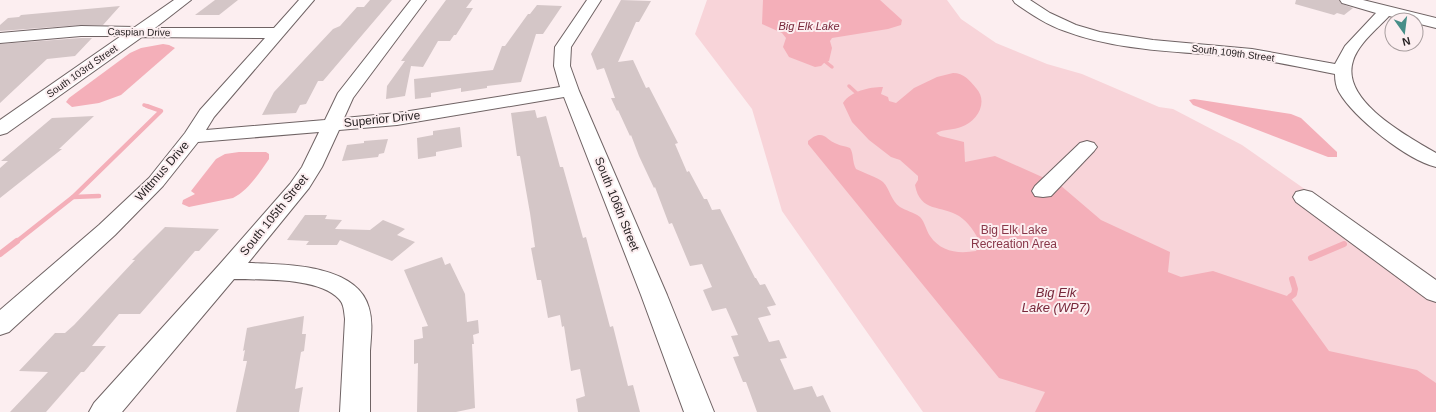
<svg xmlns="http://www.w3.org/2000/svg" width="1436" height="412" font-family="Arial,sans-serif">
	<rect width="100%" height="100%" fill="#fceef0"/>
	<polygon fill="#f8d4d9" points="707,0 947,0 961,19 996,43 1047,64 1082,74 1159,107 1173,109 1242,145 1436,281 1436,412 923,412 782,211 752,109 695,34"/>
	<g fill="#f4afb9">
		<polygon points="763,0 880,0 902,20 901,25 888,29 832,38 830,41 832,48 829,61 824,63 821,66 815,67 789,57 783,47 786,38 782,33 762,24"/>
		<polygon points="163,44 169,45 175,48 121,95 99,103 72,107 66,102 69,98 130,53 141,48"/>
		<path d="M953,73C964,73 969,80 976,88C989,102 977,122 961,127C953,130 944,129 936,133L940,136L964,142L965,162L995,156L1060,185L1101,220L1170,252L1168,272L1181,277L1213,271L1290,297L1329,351L1417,370L1436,383V412H1035L1045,392L999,378L808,144V141C824,128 825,140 837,144C841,146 845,146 850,148C854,154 852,162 856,169C862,172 879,178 883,182C890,189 891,201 900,207C906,211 914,212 920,217C925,222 926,230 930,236C941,252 958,254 976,251L980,243C976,233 968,222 959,216C942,205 920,213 915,185L918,180V176L900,160L891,157L869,140L852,122L843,103C851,91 869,87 883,87L881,94L888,97L889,101L896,103L914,88L937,77Z"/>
		<polygon points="1194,99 1291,114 1301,118 1337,152 1337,157 1328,157 1193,105 1189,100"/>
		<path d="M239,152H266L269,154V159C259,173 249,190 233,198L189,207L182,204L183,200L195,194L191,191L216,159L225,154Z"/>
	</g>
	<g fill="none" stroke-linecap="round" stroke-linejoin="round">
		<g stroke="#f4afb9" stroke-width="3.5">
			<polyline points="822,59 832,67"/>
			<polyline points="849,86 861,97"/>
			<polyline points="144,105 150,107"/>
		</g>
		<g stroke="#f4afb9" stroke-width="4.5">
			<polyline points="73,197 161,111 147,106"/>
			<polyline points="16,242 73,197 99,196"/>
		</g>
		<g stroke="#f4afb9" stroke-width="6">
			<polyline points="0,254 17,241"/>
			<polyline points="1311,258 1344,244"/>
			<polyline points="1290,297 1294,294 1295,289 1292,279"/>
		</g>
	</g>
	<g fill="#d4c6c7">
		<polygon points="215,0 238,0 219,15 195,15"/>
		<polygon points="370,0 392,0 323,81 318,81 306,104 300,105 296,113 262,115 274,92 333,29 340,26 357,7 364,7"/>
		<polygon points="446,0 472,0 466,8 473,8 456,35 454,35 450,41 438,41 423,67 411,66 405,96 386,99 387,86 405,61 401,61"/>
		<polygon points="621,0 651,1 639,22 636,22 618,62 633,60 646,88 649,87 678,143 675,144 687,172 689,171 704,199 707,199 712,210 720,209 755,278 756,278 760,285 765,284 776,305 767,307 771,315 758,318 769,342 779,340 787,358 780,359 794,390 812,386 817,397 823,395 831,412 757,412 746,382 743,382 733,357 739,356 731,336 738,335 726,308 712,311 703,290 712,287 702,264 690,266 672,223 669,224 655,187 654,188 639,156 631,135 630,136 618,110 617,111 611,98 615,98 604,68 597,70 591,54"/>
		<polygon points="1296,0 1339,0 1342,4 1353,8 1344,15 1337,13 1334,15 1295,4"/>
		<polygon points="537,5 562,6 543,34 536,34 521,82 487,86 487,88 461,92 461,88 431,93 431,97 415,99 414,79 493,70 502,46 505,46 528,14 530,14"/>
		<polygon points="120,6 103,25 81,25 0,31 0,25 8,18 19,17 21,15"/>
		<polygon points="81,38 92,38 75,56 47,59 0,103 0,44"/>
		<polygon points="535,110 537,118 546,116 560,167 563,167 583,238 586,237 610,327 613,326 628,386 633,385 640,412 578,412 576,399 585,396 580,369 571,371 564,326 562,327 560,315 548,318 541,280 537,280 531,248 535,247 530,213 520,156 517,156 511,113"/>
		<polygon points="94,116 59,149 62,149 0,198 0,168 8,161 1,161 52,118"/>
		<polygon points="460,127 462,147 436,152 436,156 418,159 417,138 433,135 433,131"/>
		<polygon points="388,139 384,153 379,154 378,157 342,161 347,145 364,143 364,141"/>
		<polygon points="305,215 327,215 325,219 342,220 335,229 370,230 383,220 405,229 397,235 415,242 392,261 340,240 337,245 306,245 309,241 287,240"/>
		<polygon points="165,227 219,229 199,251 195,251 140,314 119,314 92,346 106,346 84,372 81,372 46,412 10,412 48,372 19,371 55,333 65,333 74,325 135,260 132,260"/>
		<polygon points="442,257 445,265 450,263 465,294 467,322 478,320 479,333 473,335 474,344 472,344 475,408 456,412 417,412 418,363 414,364 414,340 423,338 422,327 428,326 404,270"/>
		<polygon points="304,316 302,334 306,334 304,351 301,352 295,389 303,387 299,412 236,412 247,361 243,361 245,350 243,351 247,328"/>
	</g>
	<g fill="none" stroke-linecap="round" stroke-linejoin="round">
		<defs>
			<g id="minor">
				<path d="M174,0H191L155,28H274L299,0H314L214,117L206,130L325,120L338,93L411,0H426L353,98L344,118L397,113L560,87L554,66L555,47L587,0H601L571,47L570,66L579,91L667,295L714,412H684L641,295L564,97L397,125L339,130L322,167L309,188L248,263C284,264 358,264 369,308C373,322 371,336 370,351C370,371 370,392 370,412H340L345,319C344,311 344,304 339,299C318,277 262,280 234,279L122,412H89L94,403L219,265L290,184L302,167L319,132L198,142L163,186L115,235L9,332L0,335V310L99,225L149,178L185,133L200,110L265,38L142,37L7,133L0,135V120L121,36H81L0,43V33L81,26L135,27Z"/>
				<path d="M1013,0H1030L1050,13L1076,25L1100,32L1153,40L1252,49L1335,64L1345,46L1376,13L1342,3L1340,0H1363L1436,18V28L1416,23V20H1405L1389,16C1377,29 1358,44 1353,61C1340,101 1409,137 1436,153V167C1407,160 1354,118 1339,92C1336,87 1335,80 1335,74C1303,68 1271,60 1239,57C1181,51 1121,52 1065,31C1047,25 1031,14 1015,3Z"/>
				<polygon points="1087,141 1094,143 1097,147 1094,151 1051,196 1043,197 1035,196 1032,191 1035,186 1080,143"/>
				<polygon points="1304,190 1312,192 1436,280 1436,302 1427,299 1296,202 1293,197 1296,192"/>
			</g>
		</defs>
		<use href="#minor" stroke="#6f6364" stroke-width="2"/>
		<use href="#minor" fill="#fff" fill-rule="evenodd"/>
	</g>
	<g text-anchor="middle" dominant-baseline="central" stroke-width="4" stroke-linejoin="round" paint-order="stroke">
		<g font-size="10" fill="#282324" stroke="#fceef0">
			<text transform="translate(139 32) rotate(1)">Caspian Drive</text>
			<text transform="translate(1233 53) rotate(7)">South 109th Street</text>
			<text transform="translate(82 71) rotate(-35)">South 103rd Street</text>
		</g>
		<g font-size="11" font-style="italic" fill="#77283b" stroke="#fceef0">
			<text x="809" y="26">Big Elk Lake</text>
		</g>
		<g font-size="12" fill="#282324" stroke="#fceef0">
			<text transform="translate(382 119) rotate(-6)">Superior Drive</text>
			<text transform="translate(162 171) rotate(-49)">Wittmus Drive</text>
			<text transform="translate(617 204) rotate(68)">South 106th Street</text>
			<text transform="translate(274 215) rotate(-51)">South 105th Street</text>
		</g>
		<g font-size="12" fill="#883749" stroke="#fceef0">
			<text x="1014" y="230">Big Elk Lake<tspan x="1014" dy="14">Recreation Area</tspan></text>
		</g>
		<g font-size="13" font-style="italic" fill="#77283b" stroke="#fceef0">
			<text x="1056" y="292">Big Elk<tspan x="1056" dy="15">Lake (WP7)</tspan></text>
		</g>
	</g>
	<g transform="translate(1404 32) rotate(166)"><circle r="19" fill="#fceef0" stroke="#a79d9e"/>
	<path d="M0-3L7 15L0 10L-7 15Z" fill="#478e88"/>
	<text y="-6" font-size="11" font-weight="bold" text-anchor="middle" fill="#282324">N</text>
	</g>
</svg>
